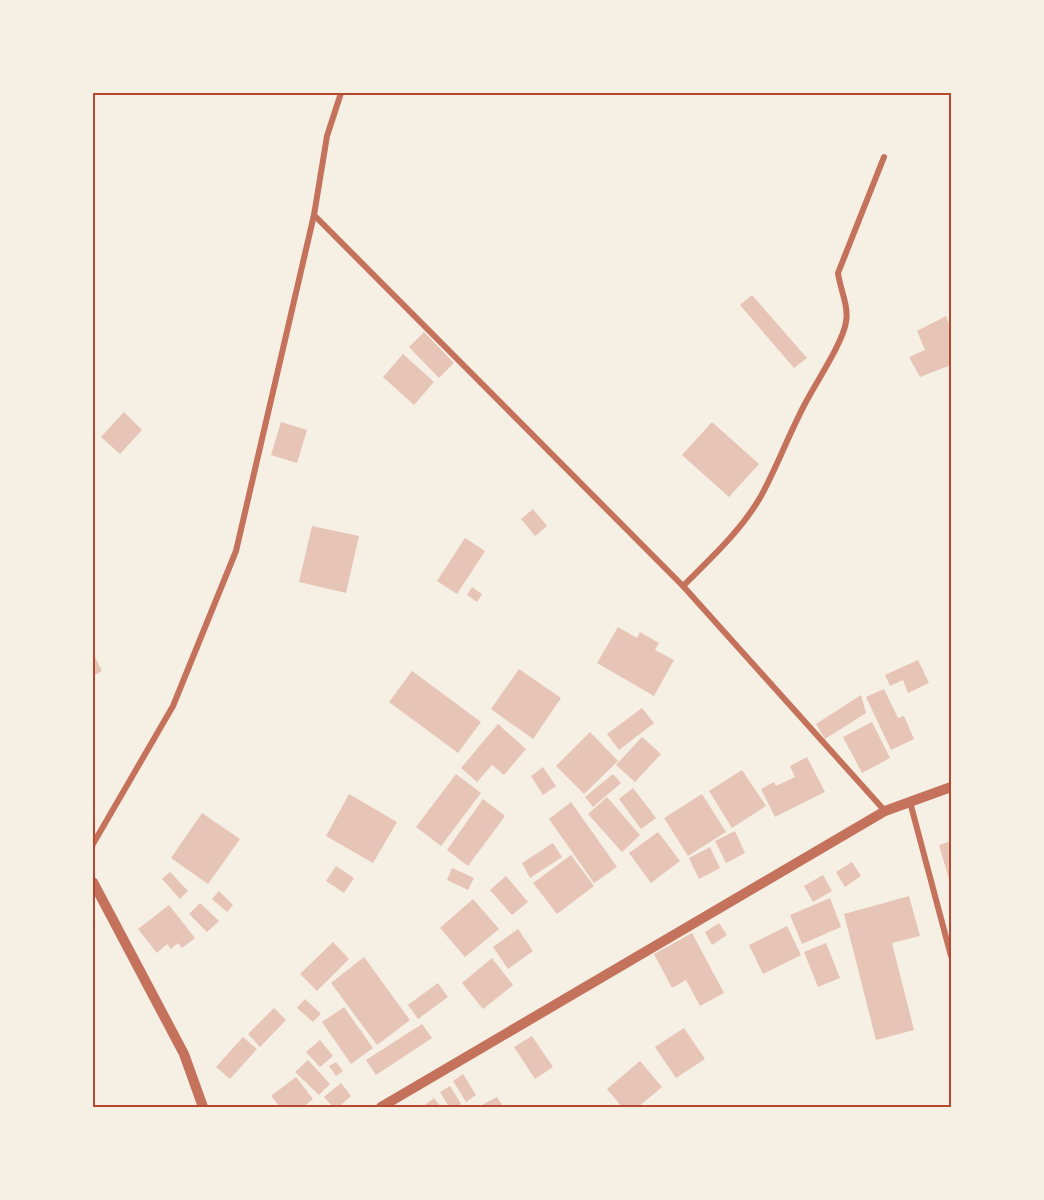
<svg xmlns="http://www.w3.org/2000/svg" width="1044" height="1200" font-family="Inter,sans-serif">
	<rect width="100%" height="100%" fill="#f6efe4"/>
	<g fill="#e6c5b7">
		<polygon points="752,295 807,358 794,368 740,305"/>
		<polygon points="946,316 951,330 951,365 920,377 909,357 925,350 917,331"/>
		<polygon points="424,332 454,363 439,378 409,347"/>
		<polygon points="403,354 434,382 414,405 383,377"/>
		<polygon points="124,412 142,430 120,454 101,437"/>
		<polygon points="281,422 307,430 297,463 271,455"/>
		<polygon points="712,422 759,464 729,497 682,455"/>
		<polygon points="533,509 547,526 535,536 521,519"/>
		<polygon points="312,526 359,536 346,593 299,582"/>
		<polygon points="465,538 485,551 457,594 437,581"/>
		<polygon points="472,587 482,594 477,602 467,595"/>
		<polygon points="618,627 637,638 640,632 659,643 655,650 674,660 654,696 597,663"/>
		<polygon points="93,653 102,671 93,676"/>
		<polygon points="918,660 929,683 908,693 903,680 890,686 885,675"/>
		<polygon points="519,669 561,698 533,739 491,709"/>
		<polygon points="412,671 481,722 458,753 389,702"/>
		<polygon points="884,689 898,718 904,716 914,739 891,750 866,697"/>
		<polygon points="861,695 866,713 825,739 816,724"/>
		<polygon points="642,708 654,723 619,750 607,734"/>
		<polygon points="872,722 890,758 862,773 843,737"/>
		<polygon points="498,724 526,749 504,775 492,765 477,782 461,768"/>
		<polygon points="590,732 618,761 584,794 556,766"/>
		<polygon points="642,737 661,754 635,782 616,765"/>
		<polygon points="807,757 825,792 775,817 761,789 774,782 776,786 795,777 790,766"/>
		<polygon points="543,767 556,786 543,795 531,776"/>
		<polygon points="742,770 766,806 732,828 709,791"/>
		<polygon points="456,774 481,793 441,846 416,827"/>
		<polygon points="613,774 621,783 593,807 585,797"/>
		<polygon points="633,788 656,818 641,829 619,799"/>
		<polygon points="349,794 397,822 373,863 326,836"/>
		<polygon points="702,794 726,832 688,856 664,818"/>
		<polygon points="607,797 640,835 622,852 588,814"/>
		<polygon points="483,799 505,816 468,866 447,850"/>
		<polygon points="571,802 617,867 594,883 549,819"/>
		<polygon points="202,813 240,839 208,884 171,858"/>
		<polygon points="735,831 745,853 726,863 715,841"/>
		<polygon points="658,832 680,861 651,883 629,853"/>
		<polygon points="951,841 951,883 950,883 939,845"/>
		<polygon points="553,843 562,857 530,878 522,863"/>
		<polygon points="710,847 720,868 699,879 689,858"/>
		<polygon points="571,855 594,886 557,914 533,883"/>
		<polygon points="852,862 861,876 845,887 836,872"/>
		<polygon points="336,866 354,878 344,893 326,881"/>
		<polygon points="452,868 474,878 468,890 447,880"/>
		<polygon points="170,872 188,891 180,899 162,879"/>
		<polygon points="823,875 832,891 813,902 804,886"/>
		<polygon points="506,876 528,902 512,915 490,890"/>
		<polygon points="219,891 233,905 227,912 212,899"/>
		<polygon points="909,896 920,936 892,943 914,1030 876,1040 844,914"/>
		<polygon points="830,898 841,927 802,944 790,915"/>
		<polygon points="473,899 499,929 465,957 440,928"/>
		<polygon points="200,903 219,921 207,932 189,914"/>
		<polygon points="169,905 195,938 182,948 178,943 171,949 167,944 157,953 138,929"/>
		<polygon points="719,923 727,935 712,945 705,932"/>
		<polygon points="787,926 801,955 763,974 749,945"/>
		<polygon points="518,929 533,951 508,969 493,947"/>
		<polygon points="692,933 724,993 700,1006 686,980 672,988 654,954"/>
		<polygon points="333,942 349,959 317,991 300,974"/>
		<polygon points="826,943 840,978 818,987 804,952"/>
		<polygon points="364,957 410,1020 377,1045 331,983"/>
		<polygon points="492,958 513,985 483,1009 462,983"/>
		<polygon points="438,983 448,997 418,1019 408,1005"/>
		<polygon points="305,999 321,1014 313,1022 297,1008"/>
		<polygon points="344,1007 373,1048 351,1064 322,1022"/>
		<polygon points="274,1008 286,1020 260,1047 248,1034"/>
		<polygon points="422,1024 432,1038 376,1075 366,1060"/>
		<polygon points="684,1028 705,1059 676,1078 655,1047"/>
		<polygon points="532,1036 553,1067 535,1079 514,1047"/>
		<polygon points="243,1037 257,1049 230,1079 216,1067"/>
		<polygon points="320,1040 333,1056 320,1067 306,1052"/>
		<polygon points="308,1060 330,1084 319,1095 295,1072"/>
		<polygon points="640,1061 662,1087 638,1107 622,1107 607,1089"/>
		<polygon points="336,1062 343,1071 336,1076 329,1066"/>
		<polygon points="463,1074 476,1095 466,1102 453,1081"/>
		<polygon points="296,1077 313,1099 303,1107 280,1107 271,1096"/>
		<polygon points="341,1083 351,1096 339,1107 333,1107 324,1097"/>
		<polygon points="450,1086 461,1104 456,1107 449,1107 440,1092"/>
		<polygon points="497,1097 503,1107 483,1107 482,1105"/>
		<polygon points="434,1098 441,1107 422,1107"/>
	</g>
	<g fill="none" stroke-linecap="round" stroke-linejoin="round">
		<g stroke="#c5725c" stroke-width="6">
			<polyline points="314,215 683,586 885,811"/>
			<path d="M683,586C711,558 741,531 761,496C778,465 790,431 807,400C817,381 843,342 846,322C849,306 840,289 838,273L884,157"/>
			<polyline points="910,802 951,956"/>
			<polyline points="93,844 173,706 236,551 314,215 327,136 341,93"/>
		</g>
		<g stroke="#c5725c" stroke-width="10">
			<polyline points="93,882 184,1054 203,1107"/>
			<polyline points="381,1107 885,811 951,787"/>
		</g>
	</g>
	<rect width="1044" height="1200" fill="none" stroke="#f6efe4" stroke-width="189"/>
	<rect x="94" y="94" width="856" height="1012" fill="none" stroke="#b5482f" stroke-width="2"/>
</svg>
